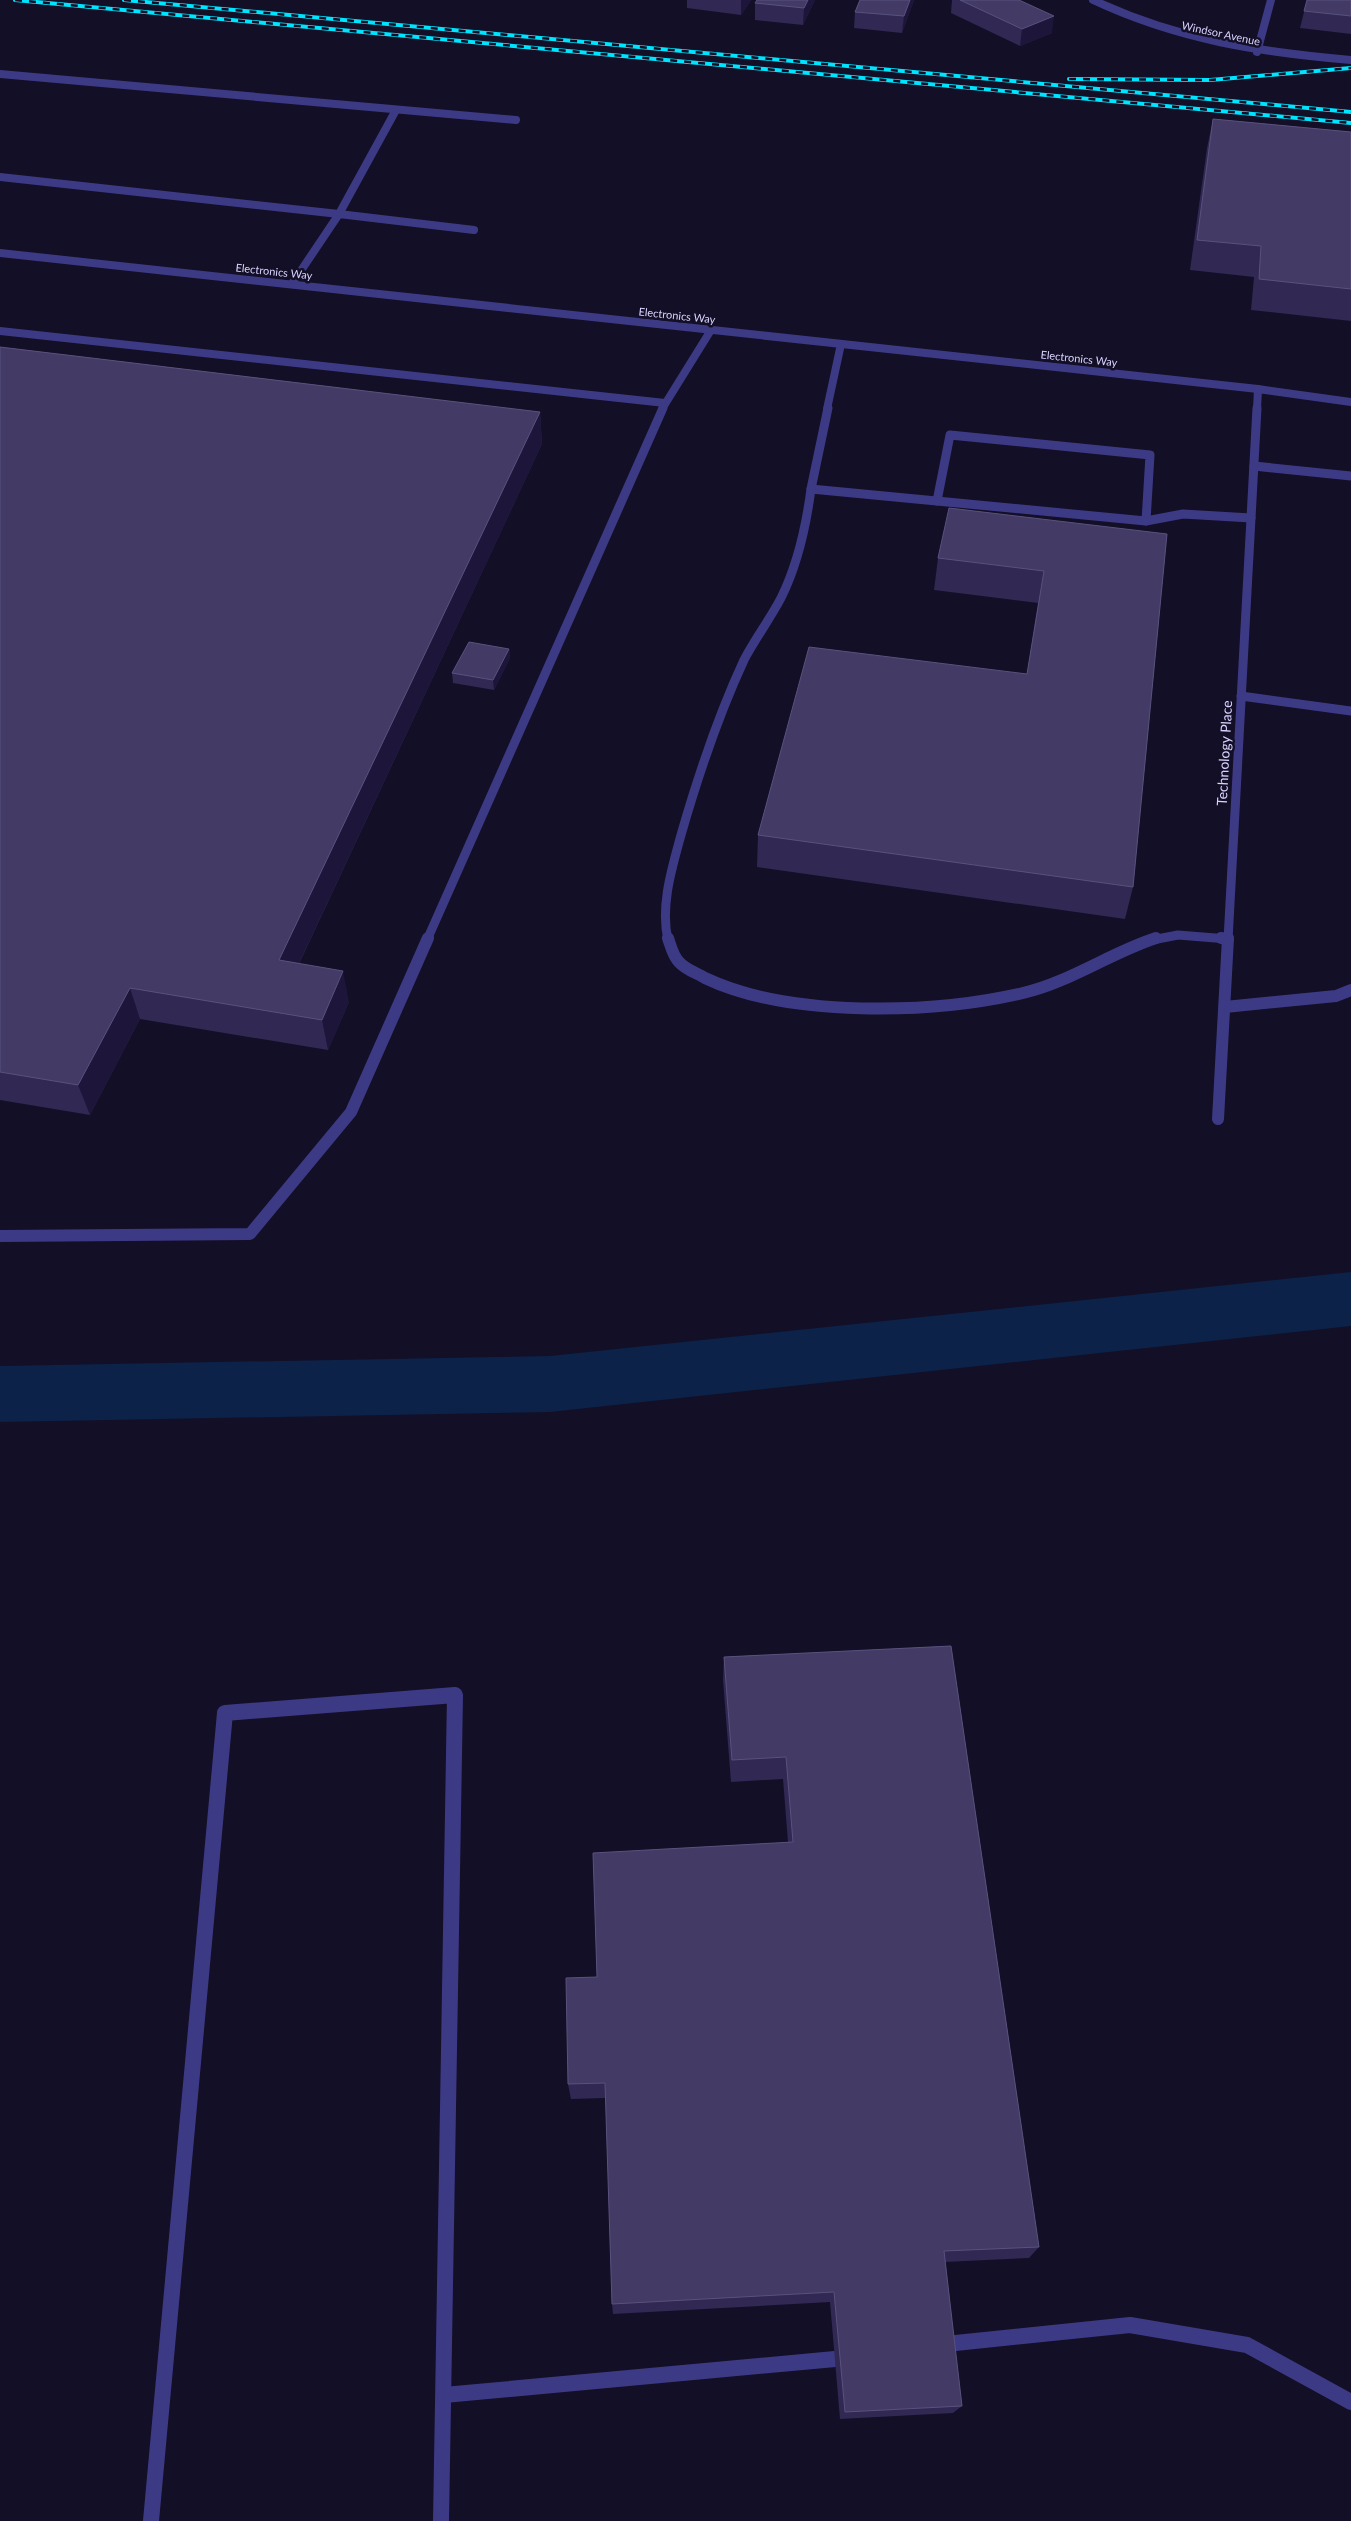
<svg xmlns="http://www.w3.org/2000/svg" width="1351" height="2521" font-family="Lato,sans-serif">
	<rect width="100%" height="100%" fill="#130f26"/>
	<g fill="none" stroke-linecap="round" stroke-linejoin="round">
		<polygon fill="#0c2248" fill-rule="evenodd" points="1351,1272 1351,1326 550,1412 0,1422 0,1366 550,1356"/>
		<g stroke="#3d3a85" stroke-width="8">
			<polyline points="0,74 516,120"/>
			<polyline points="0,177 339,214 396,110"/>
			<polyline points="292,284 339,214 474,230"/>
			<polyline points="0,331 665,403"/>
			<polyline points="662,409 711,330"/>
			<polyline points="827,409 841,344"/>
		</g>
		<g stroke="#3d3a85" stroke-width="9">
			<polyline points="828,408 811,489 1146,521 1183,514 1251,518"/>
			<polyline points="1254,466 1351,476"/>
			<polyline points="937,501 950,435 1150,455 1146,521"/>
			<polyline points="1241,696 1351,711"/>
			<polyline points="427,940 663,408"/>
			<path d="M668,940C660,906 672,868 681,835C698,776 718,716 744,660C755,639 770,619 781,598C798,564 806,527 811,489"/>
			<polyline points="1152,940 1178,935 1228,939"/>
		</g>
		<g stroke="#3d3a85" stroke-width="12">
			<path d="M668,938C671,947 673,956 679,962C686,970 697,973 705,978C789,1018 933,1014 1023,993C1070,982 1110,953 1156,938"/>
			<polyline points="1221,938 1228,939"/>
			<polyline points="1225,1007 1336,996 1351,990"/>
			<polyline points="0,1236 250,1234 351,1112 428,938"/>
		</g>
		<g stroke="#3d3a85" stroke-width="16">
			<polyline points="946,2344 1130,2325 1247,2345 1351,2402"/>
			<polyline points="444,2395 835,2359"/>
			<polyline points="151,2521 225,1713 455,1695 441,2521"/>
		</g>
		<g stroke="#3d3a85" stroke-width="8">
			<path d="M1093,0C1178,40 1259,52 1351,60"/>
			<polyline points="1257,52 1271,0"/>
			<polyline points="0,253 1258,389 1351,402"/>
			<polyline points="1257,409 1258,389"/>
		</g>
		<polyline stroke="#3d3a85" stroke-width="9" points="1228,940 1257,408"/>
		<polyline stroke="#3d3a85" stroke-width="12" points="1218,1119 1228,938"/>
		<defs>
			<g id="rail">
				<polyline points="15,0 1351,123"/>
				<polyline points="124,0 1351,112"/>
				<polyline points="1069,79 1210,80 1351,68"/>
			</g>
		</defs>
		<use href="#rail" stroke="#00e5ff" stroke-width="4"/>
		<use href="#rail" stroke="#130f26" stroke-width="2.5" stroke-dasharray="7" stroke-linecap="butt"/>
	</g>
	<g fill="#312854">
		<polygon points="687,0 751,0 741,15 687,8"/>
		<polygon points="757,0 815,0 803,25 755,20 755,3"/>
		<polygon points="860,0 914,0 902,33 854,28 855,12"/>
		<polygon points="952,0 1019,0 1052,33 1020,46 951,13"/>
		<polygon points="1307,0 1351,0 1351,34 1300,28"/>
		<polygon points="1213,119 1351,132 1351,321 1251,310 1254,277 1190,270 1207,148"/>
		<polygon points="0,347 540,412 542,444 299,964 349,1002 328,1050 140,1019 90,1115 0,1100"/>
		<polygon points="1167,534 1133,887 1125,919 757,867 758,835 1027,674 1038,603 934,590 938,558"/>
		<polygon points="509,649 510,658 494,690 453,683 452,673"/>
		<polygon points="951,1646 1039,2247 1029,2258 945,2262 962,2406 953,2413 840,2419 830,2302 613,2314 612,2304 606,2098 571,2099 568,2084 597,1977 788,1842 783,1779 731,1782 723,1680 724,1657"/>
	</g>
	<g fill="#1d163a">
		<polygon points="741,0 751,0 741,15"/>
		<polygon points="808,0 815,0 803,25 804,8"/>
		<polygon points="910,0 914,0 902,33 904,16"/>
		<polygon points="1054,16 1052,33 1020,46 1022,29"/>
		<polygon points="540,412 542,444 286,991 279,960"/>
		<polygon points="509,649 510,658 494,690 493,680"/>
		<polygon points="343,971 349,1002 328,1050 322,1020"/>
		<polygon points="130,988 140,1019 90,1115 78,1085"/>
	</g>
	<g fill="#433a66" stroke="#5a527e">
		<polygon points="757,0 808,0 804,8 755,3"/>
		<polygon points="860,0 910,0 904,16 855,12"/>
		<polygon points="960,0 1019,0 1054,16 1022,29"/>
		<polygon points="1307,0 1351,0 1351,16 1304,11"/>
		<polygon points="1213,119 1351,132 1351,289 1259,279 1261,246 1197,240"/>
		<polygon points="0,347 540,412 279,960 343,971 322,1020 130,988 78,1085 0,1072"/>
		<polygon points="949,508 1167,534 1133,887 758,835 809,647 1027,674 1044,571 938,558"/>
		<polygon points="469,642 509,649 493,680 452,673"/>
		<polygon points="951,1646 1039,2247 944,2251 962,2406 845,2412 834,2292 612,2304 605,2083 568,2084 566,1978 597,1977 593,1853 793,1842 786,1757 732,1760 724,1657"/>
	</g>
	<g text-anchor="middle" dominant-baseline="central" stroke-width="5" stroke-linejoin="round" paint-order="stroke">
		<g font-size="11" fill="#d9d4ff" stroke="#130f26">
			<text transform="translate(1221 33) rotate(12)">Windsor Avenue</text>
			<text transform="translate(274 271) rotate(6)">Electronics Way</text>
			<text transform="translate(677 315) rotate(6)">Electronics Way</text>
			<text transform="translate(1079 358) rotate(6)">Electronics Way</text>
		</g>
		<g font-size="14" fill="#d9d4ff" stroke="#130f26">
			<text transform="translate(1224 753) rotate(-87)">Technology Place</text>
		</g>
	</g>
</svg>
